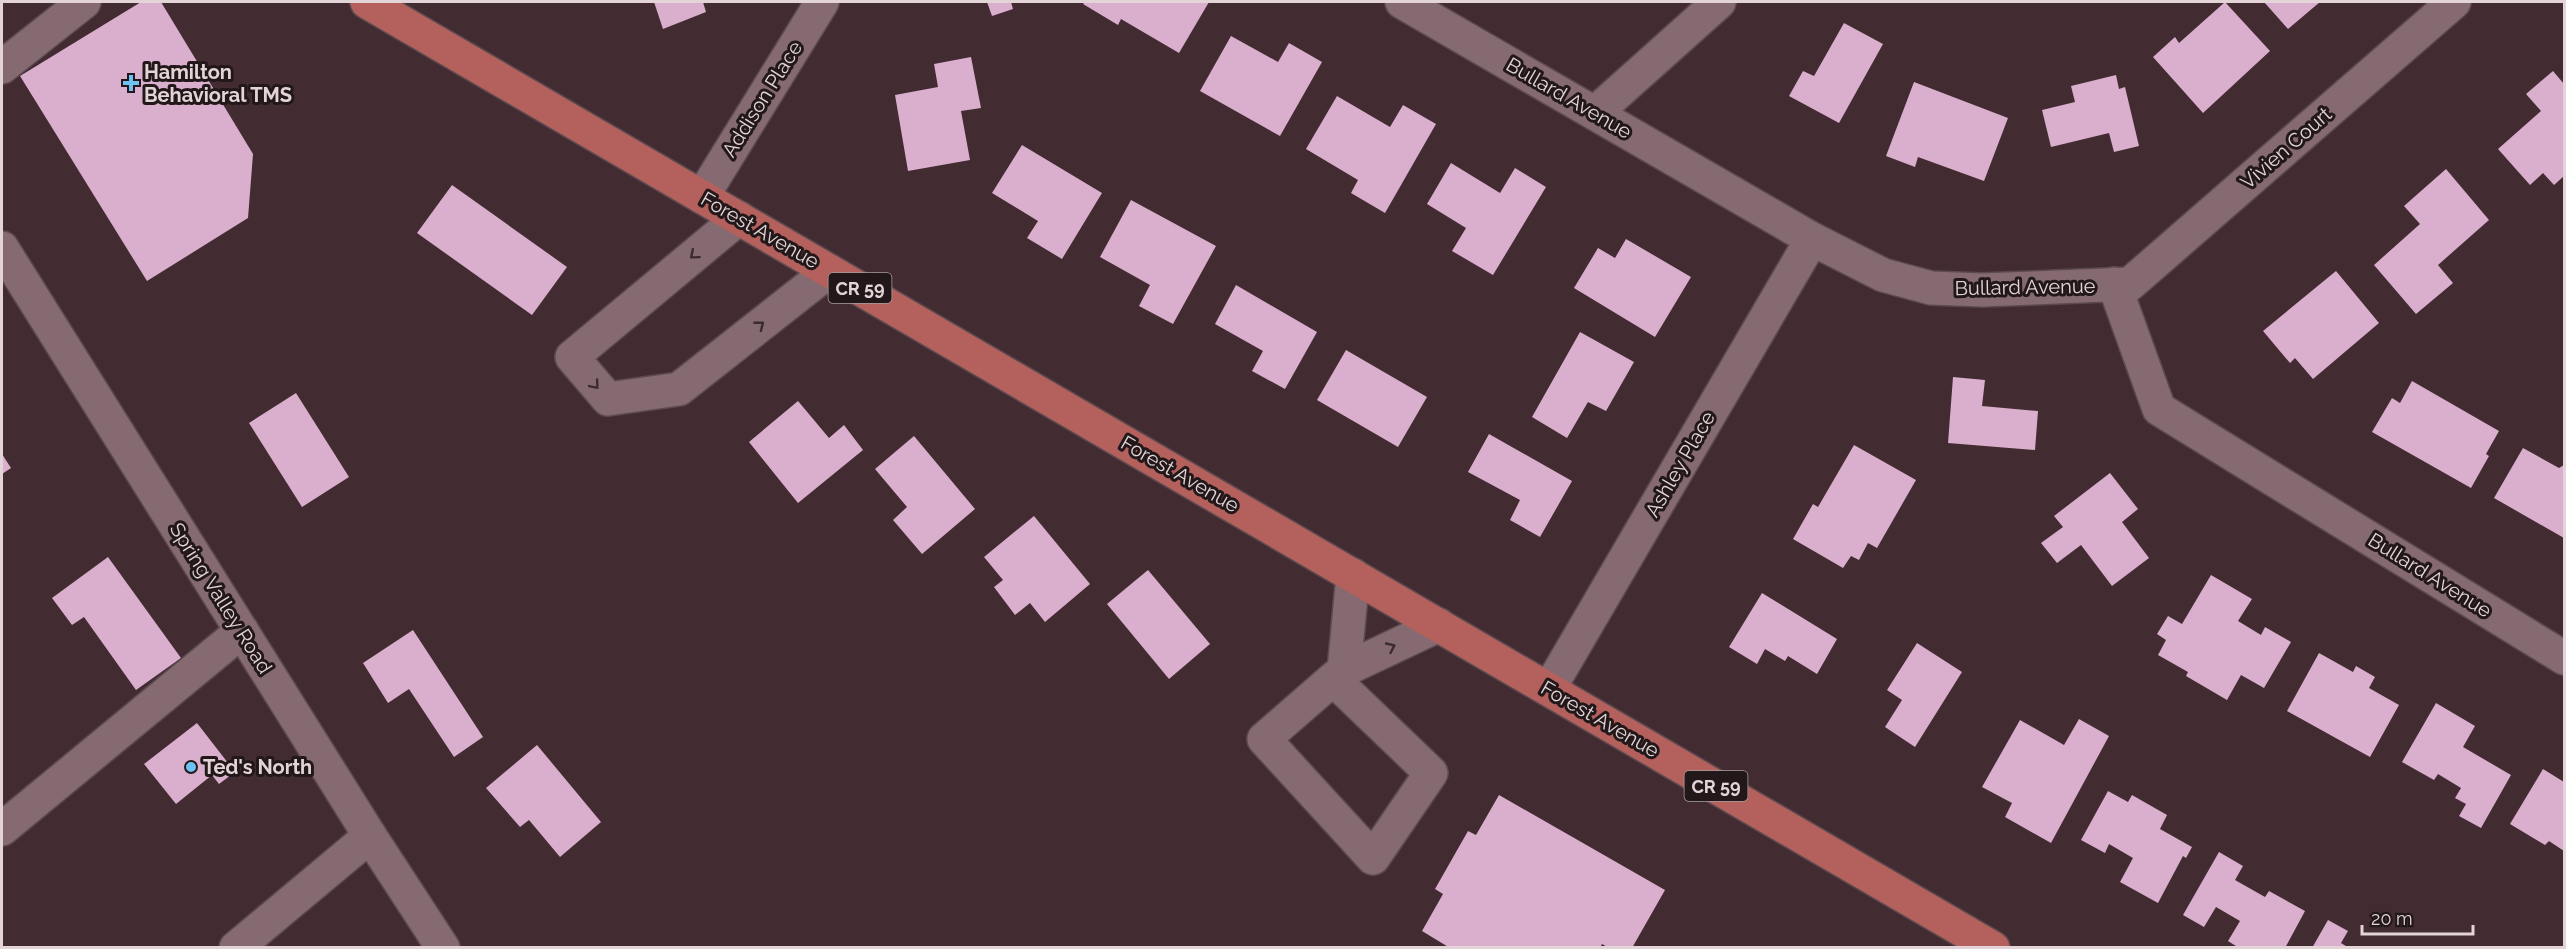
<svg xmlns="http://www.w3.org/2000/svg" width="2566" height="949" font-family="Raleway,sans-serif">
	<rect width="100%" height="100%" fill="#422c32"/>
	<g fill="#daaecd">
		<polygon points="141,2 161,2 253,154 248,218 147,281 20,76"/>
		<polygon points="654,2 703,2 706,12 663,29"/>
		<polygon points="987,2 1011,2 1013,9 992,16"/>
		<polygon points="1085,2 1209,2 1179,53 1121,19 1118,25 1083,4"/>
		<polygon points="2225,2 2270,51 2203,113 2153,57 2175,37 2179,43"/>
		<polygon points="2264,2 2320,2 2288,29"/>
		<polygon points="1844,23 1883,44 1839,123 1789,96 1803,71 1814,76"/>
		<polygon points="1231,36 1278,62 1289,43 1322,62 1280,136 1200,91"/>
		<polygon points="971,57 981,108 961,111 970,160 908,171 895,95 938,87 934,64"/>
		<polygon points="2553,71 2564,84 2564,176 2554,185 2543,173 2530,185 2498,149 2541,111 2526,94"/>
		<polygon points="2116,75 2119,89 2125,87 2139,146 2114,152 2109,133 2051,147 2042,110 2075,102 2071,86"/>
		<polygon points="1914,82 2008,118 1984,181 1918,157 1915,167 1886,156"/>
		<polygon points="1337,96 1390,127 1403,105 1436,124 1385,213 1351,193 1358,180 1306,149"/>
		<polygon points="1022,145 1102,193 1062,259 1027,238 1038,221 992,193"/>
		<polygon points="1451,163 1500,193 1515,168 1546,187 1493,275 1452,251 1466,228 1427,204"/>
		<polygon points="2446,169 2489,220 2438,265 2453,283 2416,314 2374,265 2420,224 2404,206"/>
		<polygon points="452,185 567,267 532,315 417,233"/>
		<polygon points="1131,200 1216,246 1173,324 1139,306 1150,285 1100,257"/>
		<polygon points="1626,239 1691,277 1655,337 1574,288 1598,248 1615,258"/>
		<polygon points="2336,271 2379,323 2313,379 2295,358 2290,363 2263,331"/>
		<polygon points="1236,285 1317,332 1285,389 1252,371 1263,351 1215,324"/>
		<polygon points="1580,332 1634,362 1606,411 1588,402 1567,438 1532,417"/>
		<polygon points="1346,350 1427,397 1398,447 1317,400"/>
		<polygon points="1953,377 1985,380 1982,406 2038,411 2035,450 1948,443"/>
		<polygon points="2412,381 2499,431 2486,454 2489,456 2471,488 2372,432 2392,398 2400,403"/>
		<polygon points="296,393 349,477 302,507 249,423"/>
		<polygon points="798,401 829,438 844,425 863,450 798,503 749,442"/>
		<polygon points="1489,434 1572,481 1540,537 1510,520 1520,500 1468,472"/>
		<polygon points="914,436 975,509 922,554 893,520 907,507 875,469"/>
		<polygon points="1854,445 1916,480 1877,548 1868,543 1859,560 1851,556 1843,568 1793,539 1813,504 1818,507"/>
		<polygon points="2523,448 2559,468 2564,465 2564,538 2494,498"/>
		<polygon points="2,454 11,468 2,474"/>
		<polygon points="2110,473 2138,509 2122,522 2149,558 2112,586 2081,545 2057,563 2041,543 2063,527 2054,516"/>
		<polygon points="1034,516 1090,584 1045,622 1030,603 1015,615 994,587 1003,580 984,557"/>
		<polygon points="108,557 181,658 136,690 84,617 72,625 52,598"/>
		<polygon points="1148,570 1210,644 1169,679 1107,604"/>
		<polygon points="2211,575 2252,599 2238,621 2261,635 2265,627 2291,642 2264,688 2241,675 2227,700 2186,676 2188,672 2158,655 2166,640 2157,634 2168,616 2182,624"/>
		<polygon points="1762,593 1837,639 1817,674 1788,656 1785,661 1765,649 1757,664 1729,647"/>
		<polygon points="413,630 483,737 454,757 409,689 388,703 363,663"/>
		<polygon points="1917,643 1962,672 1915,747 1885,727 1902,700 1887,690"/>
		<polygon points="2319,653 2353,672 2356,666 2375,677 2369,688 2399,705 2370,757 2287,711"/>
		<polygon points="2436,703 2475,726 2463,747 2511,775 2481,828 2459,816 2466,804 2455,798 2461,788 2438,774 2434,780 2402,762"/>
		<polygon points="2079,719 2109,736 2051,843 2005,817 2012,803 1982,787 2020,720 2064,745"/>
		<polygon points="197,723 235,772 219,784 212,775 176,804 144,764"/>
		<polygon points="537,745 601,822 560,857 529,820 520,827 486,788"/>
		<polygon points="2543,769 2564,782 2564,851 2549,841 2545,845 2510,824"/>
		<polygon points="2108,791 2128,802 2132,795 2167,815 2160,829 2192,847 2186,858 2183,856 2158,903 2120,882 2133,858 2109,844 2105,853 2081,840"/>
		<polygon points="1499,795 1665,890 1632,948 1609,948 1602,944 1600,948 1450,948 1422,931 1443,894 1435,889 1468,831 1476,835"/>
		<polygon points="2219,852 2243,866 2235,880 2265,897 2269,891 2305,911 2285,948 2239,948 2228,941 2240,921 2216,907 2204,927 2183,915"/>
		<polygon points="2328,920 2348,931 2341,943 2349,948 2312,948"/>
	</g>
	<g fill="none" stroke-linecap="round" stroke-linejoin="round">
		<defs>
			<g id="minor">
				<polyline points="1402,2 1812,239 1883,275 1931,288 1982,290 2130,284 2454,2"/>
				<polyline points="2,67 84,2"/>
				<polyline points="1595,113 1719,2"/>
				<polyline points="702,197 822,2"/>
				<polyline points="739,218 572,357 608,399 679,389 829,271"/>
				<polyline points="2,248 370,836 443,948"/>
				<polyline points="2114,284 2159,409 2564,658"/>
				<polyline points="1344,670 1353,575"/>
				<polyline points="1333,679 1431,773 1373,858 1264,739 1333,679 1344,670 1439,625"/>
				<polyline points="1549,689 1812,239"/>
				<polyline points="2,829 242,631"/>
				<polyline points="236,948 370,836"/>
			</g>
			<polyline id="major" points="367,2 1993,948"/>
		</defs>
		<use href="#minor" stroke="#5c4a4f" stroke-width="36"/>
		<use href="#major" stroke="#5c4a4f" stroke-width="36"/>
		<use href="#minor" stroke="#856a71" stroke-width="33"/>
		<use href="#major" stroke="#b4605d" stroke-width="33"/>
	</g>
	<defs><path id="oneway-chevron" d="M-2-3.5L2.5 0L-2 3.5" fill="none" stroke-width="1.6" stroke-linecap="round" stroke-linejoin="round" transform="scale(1.5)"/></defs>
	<g stroke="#3b2c30">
		<use href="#oneway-chevron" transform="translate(694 255) rotate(140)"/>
		<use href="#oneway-chevron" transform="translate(760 325) rotate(-38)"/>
		<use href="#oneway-chevron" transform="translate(595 385) rotate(50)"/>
		<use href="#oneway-chevron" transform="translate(1391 647) rotate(-25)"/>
	</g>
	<g fill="#6ec2f3" stroke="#22181a" stroke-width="2">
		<path d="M128 74h6v6h6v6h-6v6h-6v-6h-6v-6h6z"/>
		<circle cx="191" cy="767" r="6"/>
	</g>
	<g text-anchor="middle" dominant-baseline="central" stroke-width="6" stroke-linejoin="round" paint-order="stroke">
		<g fill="#22181a" stroke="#a99c9e" stroke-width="1.5">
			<rect x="828.5" y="273" width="63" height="30" rx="4.5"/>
			<rect x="1684.5" y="771" width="63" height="30" rx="4.5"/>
		</g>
		<g font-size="18" font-weight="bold" fill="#e3d4d7">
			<text x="860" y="288">CR 59</text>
			<text x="1716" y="786">CR 59</text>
		</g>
		<g font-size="20" font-weight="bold" fill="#e3d4d7" stroke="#22181a" text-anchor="start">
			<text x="144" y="72">Hamilton<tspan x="144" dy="23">Behavioral TMS</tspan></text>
			<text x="203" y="767">Ted's North</text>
		</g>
		<g font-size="20" fill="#e3d4d7" stroke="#22181a">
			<text transform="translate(1569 98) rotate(30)">Bullard Avenue</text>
			<text transform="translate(762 99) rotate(-58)">Addison Place</text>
			<text transform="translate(2286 148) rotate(-41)">Vivien Court</text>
			<text transform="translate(760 230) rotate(30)">Forest Avenue</text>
			<text transform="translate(2025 287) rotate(-1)">Bullard Avenue</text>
			<text transform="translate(1680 464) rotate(-60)">Ashley Place</text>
			<text transform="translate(1180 474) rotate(30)">Forest Avenue</text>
			<text transform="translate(2430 575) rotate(32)">Bullard Avenue</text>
			<text transform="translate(221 598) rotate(58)">Spring Valley Road</text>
			<text transform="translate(1600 719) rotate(30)">Forest Avenue</text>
		</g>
	</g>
	<rect width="2566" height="949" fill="none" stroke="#e3d4d7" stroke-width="6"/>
	<path d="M2362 925v9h111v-9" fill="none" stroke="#e3d4d7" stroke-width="3"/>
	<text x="2371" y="925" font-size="18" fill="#e3d4d7" stroke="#22181a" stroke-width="4.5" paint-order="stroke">20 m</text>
</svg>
